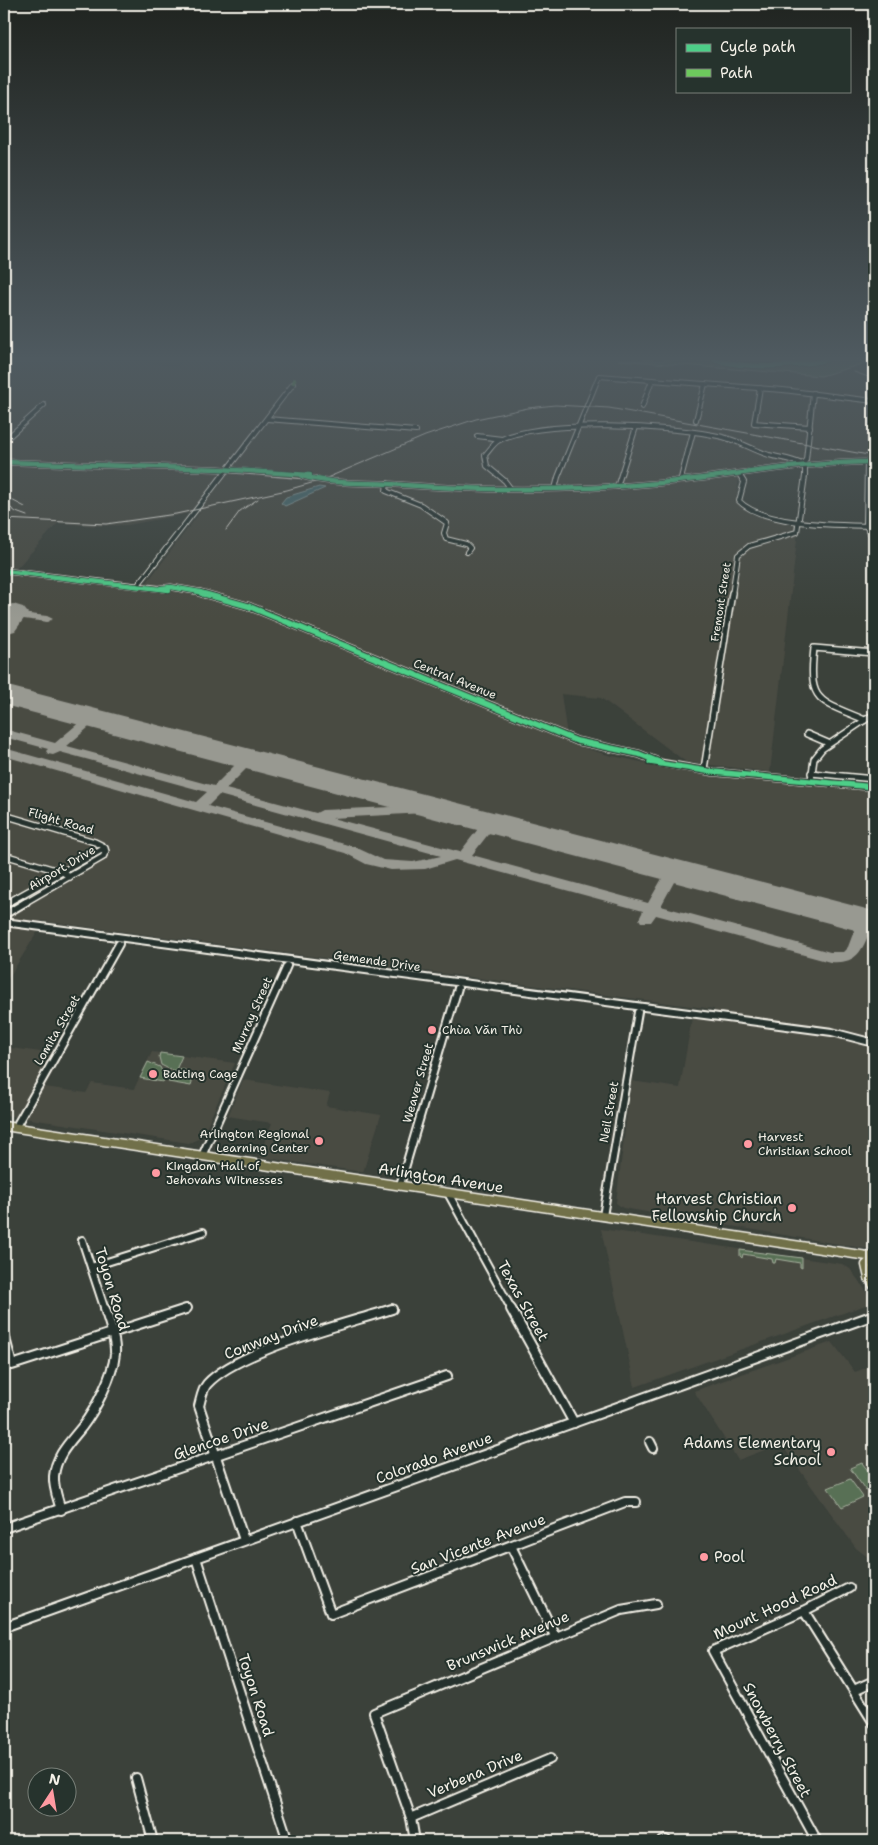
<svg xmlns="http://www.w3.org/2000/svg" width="878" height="1845" font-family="'Shantell Sans',sans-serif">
	<rect width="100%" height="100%" fill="#3b413a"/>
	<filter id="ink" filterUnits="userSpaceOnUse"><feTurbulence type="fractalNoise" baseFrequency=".02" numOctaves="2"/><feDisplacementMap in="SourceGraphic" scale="10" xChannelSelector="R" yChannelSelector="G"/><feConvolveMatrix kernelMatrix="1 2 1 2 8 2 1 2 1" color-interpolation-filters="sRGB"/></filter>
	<g filter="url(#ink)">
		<g fill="#4a4b43">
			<polygon points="4,360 125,360 177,367 183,360 618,360 821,376 869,362 874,364 874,460 816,460 732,472 739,478 736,501 743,508 752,514 770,519 799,522 770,772 686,762 601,698 561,694 568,743 608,755 689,772 874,792 874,1250 623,1208 616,1203 631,1081 680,1088 692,1018 751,1026 753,1019 714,1013 714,1009 42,921 40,924 15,921 11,916 4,921 4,575 142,589 201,511 128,525 93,526 58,523 16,569 4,568"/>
			<polygon points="4,926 38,931 4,985"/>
			<polygon points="4,1047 62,1055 45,1087 86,1093 92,1083 134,1089 152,1052 235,1063 202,1137 189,1143 4,1115"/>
			<polygon points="243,1080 330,1093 326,1106 381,1115 363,1172 259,1157 272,1123 228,1116"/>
			<polygon points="601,1229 842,1264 850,1269 874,1302 635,1387"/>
			<polygon points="832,1342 855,1372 874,1365 874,1562 856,1548 781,1444 738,1460 694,1391"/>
		</g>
		<g fill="#597055" stroke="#a6b09e">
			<polygon points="618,360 874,360 874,364 869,362 821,376"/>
			<polygon points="160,1053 182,1056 175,1072 161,1065 159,1057"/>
			<polygon points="148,1062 160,1067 165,1077 163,1082 140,1078"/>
			<polygon points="182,1068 191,1075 192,1083 191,1086 168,1082"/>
			<polygon points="740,1250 802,1258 802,1268 800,1267 800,1263 776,1259 775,1263 773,1263 772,1259 743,1254 742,1258 740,1256"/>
			<polygon points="862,1463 874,1478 874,1487 866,1491 850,1468"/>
			<polygon points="850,1479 863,1497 842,1507 828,1488"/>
		</g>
		<polygon fill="#476a6d" stroke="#8ca09e" points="319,487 325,488 285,506 281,503 286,497"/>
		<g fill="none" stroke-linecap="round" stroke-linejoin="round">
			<g fill="#989991" fill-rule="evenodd">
				<polygon points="12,612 47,616 53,619 47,622 8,617 6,615 8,613"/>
				<path d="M92,714L96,715L98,718L96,721L67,746L214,786L244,756L249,755L256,759L226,789L316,813L322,810L438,805L445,809L443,812L332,818L460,852L485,820L490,819L497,823L472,855L648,903L668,868H678L680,871L661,906L830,952H843L848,947L854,931L846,918L848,915H858L870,931C861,953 856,964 830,962L656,915L651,922H641L639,919L643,911L455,860L425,869L391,870L366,864L345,853L4,756V748L196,802L207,792L60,752L53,755L48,754L46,751L48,749L4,737V729L55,743L88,715ZM219,795L441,856L413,862L383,860L355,847L208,806Z"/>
			</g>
			<g fill="#989991" fill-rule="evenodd">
				<polygon points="13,604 23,607 28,613 15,631 4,634 4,606"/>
				<polygon points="4,685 874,911 874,935 4,705"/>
			</g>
			<defs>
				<g id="minor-far3">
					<polyline points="760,388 754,423 810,427"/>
					<polyline points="642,407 652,380"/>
					<polyline points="267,419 416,431"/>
					<polyline points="696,420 705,384"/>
					<polyline points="477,436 502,439"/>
					<polyline points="4,441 44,405"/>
					<polyline points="867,462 866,526 874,540"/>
					<polyline points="802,464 806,460 813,393"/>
					<path d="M739,474L744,482L739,501C763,526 840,525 874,526"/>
					<polyline points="683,481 681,478 693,432"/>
					<polyline points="387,483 386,491 421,505 447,523 444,533 446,539 466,544 470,548 467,552"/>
					<polyline points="617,487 636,427"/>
					<path d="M511,489L505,481L487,466L485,455C489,451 493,444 498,441C539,418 676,426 723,437C739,441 753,450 769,455C780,458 791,459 802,464"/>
					<polyline points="555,489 558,477 599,376 783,390 874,401"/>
					<polyline points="138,585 293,384"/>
					<polyline points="732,595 738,555 749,546 797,532 805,476 805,468 802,464"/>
				</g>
				<g id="minor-far2">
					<path d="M865,720C818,700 808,703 814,648L874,653"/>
					<polyline points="807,734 828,743"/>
					<polyline points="704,769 732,593"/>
					<polyline points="811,773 874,779"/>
					<polyline points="811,780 814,759 822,749 874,714"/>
					<polyline points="4,815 95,842 103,846 106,851 103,857 24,903"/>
					<polyline points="4,855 62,872 70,877"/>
					<polyline points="7,903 105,848"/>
				</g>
				<g id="minor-far1">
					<polyline points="4,905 9,902"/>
					<polyline points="4,915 26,902"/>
					<polyline points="4,922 832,1032 874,1043"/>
					<polyline points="15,1128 119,944"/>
					<polyline points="202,1156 287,966"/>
					<polyline points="400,1185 458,988"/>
					<polyline points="448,1193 512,1310"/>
					<polyline points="603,1216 638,1012"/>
					<polyline points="82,1240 105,1310"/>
					<polyline points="91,1267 203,1232"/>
					<polyline points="182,1310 188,1308"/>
					<polyline points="389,1310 392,1309"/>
				</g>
				<g id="minor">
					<polyline points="511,1309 574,1423"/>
					<polyline points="4,1334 12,1365 186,1309"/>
					<polyline points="650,1442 653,1448"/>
					<path d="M61,1510C58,1499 53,1487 54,1476C56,1455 70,1442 82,1427C95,1410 113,1376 115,1354C116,1339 109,1322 105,1309"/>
					<polyline points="297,1521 331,1614 625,1502 636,1502"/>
					<polyline points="4,1528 447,1376"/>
					<path d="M244,1540L199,1406C201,1399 202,1390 207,1384C238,1350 346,1324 392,1309"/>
					<polyline points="511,1546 555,1636"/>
					<polyline points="196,1558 288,1841"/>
					<polyline points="804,1611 874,1723"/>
					<polyline points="4,1627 874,1315"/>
					<polyline points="854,1690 874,1681"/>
					<polyline points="136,1778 153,1841"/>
					<polyline points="411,1818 550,1759"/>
					<polyline points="415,1841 411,1818 374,1713 621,1610 656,1604"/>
					<polyline points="663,1841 666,1840"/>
					<polyline points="817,1841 713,1651 804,1611 849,1588"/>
				</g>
				<g id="major-far2">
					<polyline points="4,462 219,469 305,476"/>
					<path d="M302,476C335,485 370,482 403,485C489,491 574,491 660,483C732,476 802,462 874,462"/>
					<polyline points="4,571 164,589"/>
					<polyline points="161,588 171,587 200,592 204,595"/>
				</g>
				<g id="major-far1">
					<polyline points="201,593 248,606 577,741 639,754 659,762"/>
					<polyline points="655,762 713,772 874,787"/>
				</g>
				<g id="major">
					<polyline points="4,1126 874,1257"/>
					<polyline points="874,1258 866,1265 869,1278 874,1286"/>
				</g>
			</defs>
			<use href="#minor-far3" stroke="#f4f1e8" stroke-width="6"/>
			<use href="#minor-far2" stroke="#f4f1e8" stroke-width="8"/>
			<use href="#minor-far1" stroke="#f4f1e8" stroke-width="10"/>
			<use href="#minor" stroke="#f4f1e8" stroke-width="12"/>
			<use href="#major-far2" stroke="#f4f1e8" stroke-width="7"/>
			<use href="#major-far1" stroke="#f4f1e8" stroke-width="9"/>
			<use href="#major" stroke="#f4f1e8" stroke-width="11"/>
			<use href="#minor-far3" stroke="#26332d" stroke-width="4"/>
			<use href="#minor-far2" stroke="#26332d" stroke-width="5"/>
			<use href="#minor-far1" stroke="#26332d" stroke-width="6"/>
			<use href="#minor" stroke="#26332d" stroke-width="8"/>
			<use href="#major-far2" stroke="#71704a" stroke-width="4.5"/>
			<use href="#major-far1" stroke="#71704a" stroke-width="5.5"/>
			<use href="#major" stroke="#71704a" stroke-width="8"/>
			<g stroke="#f4f1e8" stroke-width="1">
				<polyline points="858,360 874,366"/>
				<polyline points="854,372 874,379"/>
				<polyline points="4,496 25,507"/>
				<polyline points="4,503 16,512 27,516"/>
				<polyline points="4,519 106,524 176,514 287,490 322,480 425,436 476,419 528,408 555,405 609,408 874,456"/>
				<polyline points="226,530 240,511 258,499"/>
			</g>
			<polyline stroke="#6dc95d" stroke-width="3" stroke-dasharray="6 3" stroke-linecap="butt" points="293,384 296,376"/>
			<defs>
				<g id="cycleway-far1">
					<path d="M714,360C752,369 787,368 826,360"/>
					<polyline points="4,462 219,469 310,475"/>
					<path d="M302,476C335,485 370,482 403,485C489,491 574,491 660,483C732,476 802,462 874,462"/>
					<polyline points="4,571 169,590"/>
					<polyline points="161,588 171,587 200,592 204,595"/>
				</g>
				<g id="cycleway">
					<polyline points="201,593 248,606 577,741 639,754 659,762"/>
					<polyline points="650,762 713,772 874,787"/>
				</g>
			</defs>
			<use href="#cycleway-far1" stroke="#26332d" stroke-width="6"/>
			<use href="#cycleway" stroke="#26332d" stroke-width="8"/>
			<use href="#cycleway-far1" stroke="#4dcf88" stroke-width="4.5"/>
			<use href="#cycleway" stroke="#4dcf88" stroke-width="5.5"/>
		</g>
	</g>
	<linearGradient id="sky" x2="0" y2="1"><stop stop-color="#202420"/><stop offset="0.58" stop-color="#4f5a60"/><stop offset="1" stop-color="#4f5a60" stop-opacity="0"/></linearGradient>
	<rect width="878" height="618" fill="url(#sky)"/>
	<g fill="#ff9aa2" stroke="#26332d" stroke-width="2">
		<circle cx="432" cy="1030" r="5"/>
		<circle cx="153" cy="1074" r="5"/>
		<circle cx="319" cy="1141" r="5"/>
		<circle cx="748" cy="1144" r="5"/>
		<circle cx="156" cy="1173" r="5"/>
		<circle cx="792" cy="1208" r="5"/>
		<circle cx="831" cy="1452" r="5"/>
		<circle cx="704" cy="1557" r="5"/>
	</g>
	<g text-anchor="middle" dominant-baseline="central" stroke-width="4" stroke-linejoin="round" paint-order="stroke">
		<g font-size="11" fill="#f4f1e8" stroke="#26332d">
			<text transform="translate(721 602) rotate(-81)">Fremont Street</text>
		</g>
		<g font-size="12" fill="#f4f1e8" stroke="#26332d">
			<text transform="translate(455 679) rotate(22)">Central Avenue</text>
			<text transform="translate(61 821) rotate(16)">Flight Road</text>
			<text transform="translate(62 868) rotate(-31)">Airport Drive</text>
			<text transform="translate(377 961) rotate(8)">Gemende Drive</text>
			<text transform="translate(252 1015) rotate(-66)">Murray Street</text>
			<text transform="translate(57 1030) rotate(-60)">Lomita Street</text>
			<text transform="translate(418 1083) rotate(-74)">Weaver Street</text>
			<text transform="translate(609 1112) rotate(-80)">Neil Street</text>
		</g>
		<g font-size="12" fill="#f4f1e8" stroke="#26332d" text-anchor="start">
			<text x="442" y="1030">Chùa Văn Thù</text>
			<text x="163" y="1074">Batting Cage</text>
			<text x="309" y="1134" text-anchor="end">Arlington Regional<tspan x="309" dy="14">Learning Center</tspan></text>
			<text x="758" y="1137">Harvest<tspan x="758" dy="14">Christian School</tspan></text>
			<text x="166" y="1166">Kingdom Hall of<tspan x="166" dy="14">Jehovahs Witnesses</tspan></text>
		</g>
		<g font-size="15" fill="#f4f1e8" stroke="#26332d">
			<text transform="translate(441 1178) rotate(9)">Arlington Avenue</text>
			<text transform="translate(112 1289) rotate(73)">Toyon Road</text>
			<text transform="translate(523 1301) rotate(61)">Texas Street</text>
			<text transform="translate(271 1337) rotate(-21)">Conway Drive</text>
			<text transform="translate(221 1439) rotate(-19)">Glencoe Drive</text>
			<text transform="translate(434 1458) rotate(-20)">Colorado Avenue</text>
			<text transform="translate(478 1544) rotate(-21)">San Vicente Avenue</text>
			<text transform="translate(775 1607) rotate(-25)">Mount Hood Road</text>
			<text transform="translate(508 1641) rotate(-23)">Brunswick Avenue</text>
			<text transform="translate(256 1695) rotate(72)">Toyon Road</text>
			<text transform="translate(777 1740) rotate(62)">Snowberry Street</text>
			<text transform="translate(475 1774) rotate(-23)">Verbena Drive</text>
		</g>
		<g font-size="15" fill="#f4f1e8" stroke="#26332d" text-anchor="end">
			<text x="782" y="1199">Harvest Christian<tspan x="782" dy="17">Fellowship Church</tspan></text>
			<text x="821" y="1443">Adams Elementary<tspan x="821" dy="17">School</tspan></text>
			<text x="714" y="1557" text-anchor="start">Pool</text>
		</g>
	</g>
	<rect width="878" height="1845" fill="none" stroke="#26332d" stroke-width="20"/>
	<rect x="10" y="10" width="858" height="1825" fill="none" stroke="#f4f1e8" stroke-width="2" filter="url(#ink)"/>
	<rect x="676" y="28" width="175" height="65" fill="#26332d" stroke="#787f78"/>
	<rect x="686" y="44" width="25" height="8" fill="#4dcf88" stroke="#787f78"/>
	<text x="720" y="52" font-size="15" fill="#f4f1e8">Cycle path</text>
	<rect x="686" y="69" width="25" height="8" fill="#6dc95d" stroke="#787f78"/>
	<text x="720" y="78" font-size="15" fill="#f4f1e8">Path</text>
	<g transform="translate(52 1792) rotate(12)"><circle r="24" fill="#26332d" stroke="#787f78"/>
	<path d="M0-4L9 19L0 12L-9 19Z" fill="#ff9aa2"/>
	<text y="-8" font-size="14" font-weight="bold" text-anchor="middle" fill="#f4f1e8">N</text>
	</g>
</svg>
